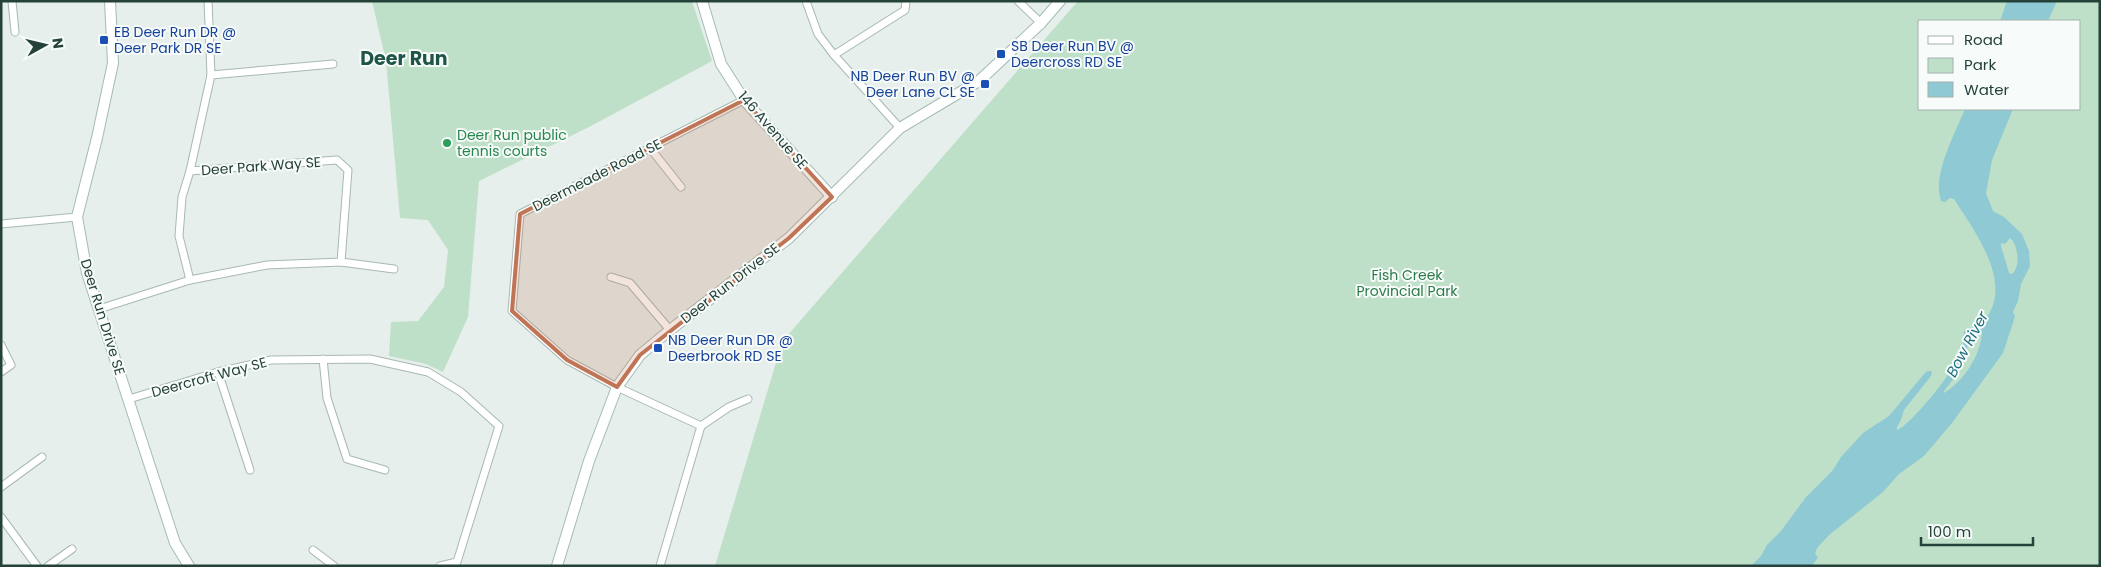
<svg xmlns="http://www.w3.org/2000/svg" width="2101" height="567" font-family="Poppins,sans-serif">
	<rect width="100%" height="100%" fill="#e6efeb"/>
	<g fill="#bfe0c8" fill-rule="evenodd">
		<polygon points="372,1 692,1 712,61 591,126 479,181 468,317 443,372 426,364 389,356 391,322 418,321 444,287 448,250 428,220 400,218 386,61"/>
		<path d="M1078,1H2100V566H715L781,346L787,336ZM1920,21H2080V109H1920Z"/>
	</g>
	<g fill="#8ec9d4" fill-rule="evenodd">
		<polygon points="2007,1 2057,1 2048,21 2000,21"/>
		<path d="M1965,109H2013L1992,160L1986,193L1993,211L2004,217L2022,234L2029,251L2030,266L2021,284L2018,301L2013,312L2015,316L2013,323L2003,353L1952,423L1924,456L1899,474L1883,492L1829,535L1817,548L1815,554L1818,557L1812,566H1751L1761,556L1767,545L1781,531L1806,497L1833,470L1841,457L1863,433L1889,416L1924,374L1927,371H1932L1931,376L1904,410L1901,420L1897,427V430C1910,426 1956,369 1960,354C1963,347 1963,339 1964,331C1970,326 1979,327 1984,321C2015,284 1975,232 1954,199L1950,198L1945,202L1941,201C1932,174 1955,134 1965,109ZM2010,238C2018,244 2021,267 2012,274L2009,273L2001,246V243L2005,244ZM1978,331L1982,333C1980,356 1964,381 1944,393V391L1955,377L1966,354L1970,333Z"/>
	</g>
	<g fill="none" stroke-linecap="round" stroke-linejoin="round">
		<defs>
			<g id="street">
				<polyline points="12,1 15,32"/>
				<polyline points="806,1 818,34 834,55 900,128"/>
				<polyline points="1018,1 1041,23"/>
				<polyline points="834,55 905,10 906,1"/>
				<polyline points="211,75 333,64"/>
				<polyline points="650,148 681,187"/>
				<polyline points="1,224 77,217"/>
				<polyline points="341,262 394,269"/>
				<polyline points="611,277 630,283 670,330"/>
				<polyline points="190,280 179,236 182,197 190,171 211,75 208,1"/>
				<polyline points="99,309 190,280 267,265 341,262 348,170 337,160 190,171"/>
				<polyline points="1,345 11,365 1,372"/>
				<polyline points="323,359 327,398 347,459 385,470"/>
				<polyline points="218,372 250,470"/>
				<polyline points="129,399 218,372 271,360 370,359 428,372 461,392 499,426 457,562 440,566"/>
				<polyline points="701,426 729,407 748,399"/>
				<polyline points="1,487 42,457"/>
				<polyline points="1,517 37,566"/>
				<polyline points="313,550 334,566"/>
				<polyline points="48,566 72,549"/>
				<polyline points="660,566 701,426 617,387 567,360 512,311 520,214 744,100"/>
			</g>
			<g id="secondary">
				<polyline points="110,1 113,63 97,138 77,217 87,273 175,543 189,566"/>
				<polyline points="702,1 721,64 744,100 832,197"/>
				<polyline points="557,566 589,461 617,387 640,355 670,330 789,238 900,128 979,81 1041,23 1060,1"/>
			</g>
		</defs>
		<use href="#street" stroke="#a8b8b2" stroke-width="9"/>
		<use href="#secondary" stroke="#a4bbb3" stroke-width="12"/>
		<use href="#street" stroke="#fff" stroke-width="7"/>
		<use href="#secondary" stroke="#fff" stroke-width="10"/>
	</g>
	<path fill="#c07456" fill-opacity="0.2" stroke="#c07456" stroke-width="4" stroke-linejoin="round" d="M744,100L832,197L789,238L640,355L617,387L567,360L512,311L520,214Z"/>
	<g fill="#1a4fb4" stroke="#f7fbf9" stroke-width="2">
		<rect x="99" y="35" width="10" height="10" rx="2.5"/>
		<rect x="996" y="49" width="10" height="10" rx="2.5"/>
		<rect x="980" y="79" width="10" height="10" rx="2.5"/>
		<rect x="653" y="343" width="10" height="10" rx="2.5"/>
	</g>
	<circle fill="#2e9e5b" stroke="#f7fbf9" stroke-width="2" cx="447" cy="143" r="5"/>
	<g text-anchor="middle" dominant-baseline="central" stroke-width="4" stroke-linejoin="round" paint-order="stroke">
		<g font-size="14" fill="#164399" stroke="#f7fbf9" text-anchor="start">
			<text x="114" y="32">EB Deer Run DR @<tspan x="114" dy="16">Deer Park DR SE</tspan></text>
			<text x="1011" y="46">SB Deer Run BV @<tspan x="1011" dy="16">Deercross RD SE</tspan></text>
			<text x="975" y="76" text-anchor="end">NB Deer Run BV @<tspan x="975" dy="16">Deer Lane CL SE</tspan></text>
			<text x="668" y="340">NB Deer Run DR @<tspan x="668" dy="16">Deerbrook RD SE</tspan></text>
		</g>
		<g font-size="14" fill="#24423a" stroke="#f7fbf9">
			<text transform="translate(773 130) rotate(49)">146 Avenue SE</text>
			<text transform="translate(261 166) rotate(-4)">Deer Park Way SE</text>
			<text transform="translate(597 175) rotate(-27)">Deermeade Road SE</text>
			<text transform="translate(730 283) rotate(-38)">Deer Run Drive SE</text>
			<text transform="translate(103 317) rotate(73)">Deer Run Drive SE</text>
			<text transform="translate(209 377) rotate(-15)">Deercroft Way SE</text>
		</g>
		<g font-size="14" fill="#27864d" stroke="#f7fbf9" text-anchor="start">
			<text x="457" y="135">Deer Run public<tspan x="457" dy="16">tennis courts</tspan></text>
		</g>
		<g font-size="14" fill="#2d7a4b" stroke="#f7fbf9">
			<text x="1407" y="275">Fish Creek<tspan x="1407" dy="16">Provincial Park</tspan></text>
		</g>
		<g font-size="15" font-style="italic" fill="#1c6f80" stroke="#f7fbf9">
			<text transform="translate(1967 344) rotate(-62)">Bow River</text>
		</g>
		<g font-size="19" font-weight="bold" fill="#1f5548" stroke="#f7fbf9">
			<text x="404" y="58">Deer Run</text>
		</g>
	</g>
	<rect width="2101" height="567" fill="none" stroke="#24423a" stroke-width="5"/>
	<rect x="1918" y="20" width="162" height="90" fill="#f7fbf9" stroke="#a3b1ad"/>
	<rect x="1928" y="36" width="25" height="8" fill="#ffffff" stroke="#a3b1ad"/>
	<text x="1964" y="45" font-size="15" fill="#24423a">Road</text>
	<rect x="1928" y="58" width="25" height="15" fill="#bfe0c8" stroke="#a3b1ad"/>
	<text x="1964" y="70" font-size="15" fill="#24423a">Park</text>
	<rect x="1928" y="82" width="25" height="15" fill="#8ec9d4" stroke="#a3b1ad"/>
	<text x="1964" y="95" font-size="15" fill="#24423a">Water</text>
	<g transform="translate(45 45) rotate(82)" stroke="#f7fbf9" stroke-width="4" paint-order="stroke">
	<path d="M0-4L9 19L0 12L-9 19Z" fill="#24423a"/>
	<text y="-8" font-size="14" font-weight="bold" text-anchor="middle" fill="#24423a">N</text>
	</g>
	<path d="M1921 537v8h112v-8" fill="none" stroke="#24423a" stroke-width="2.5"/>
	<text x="1928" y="537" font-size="15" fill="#24423a" stroke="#f7fbf9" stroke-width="4" paint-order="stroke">100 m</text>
</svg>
